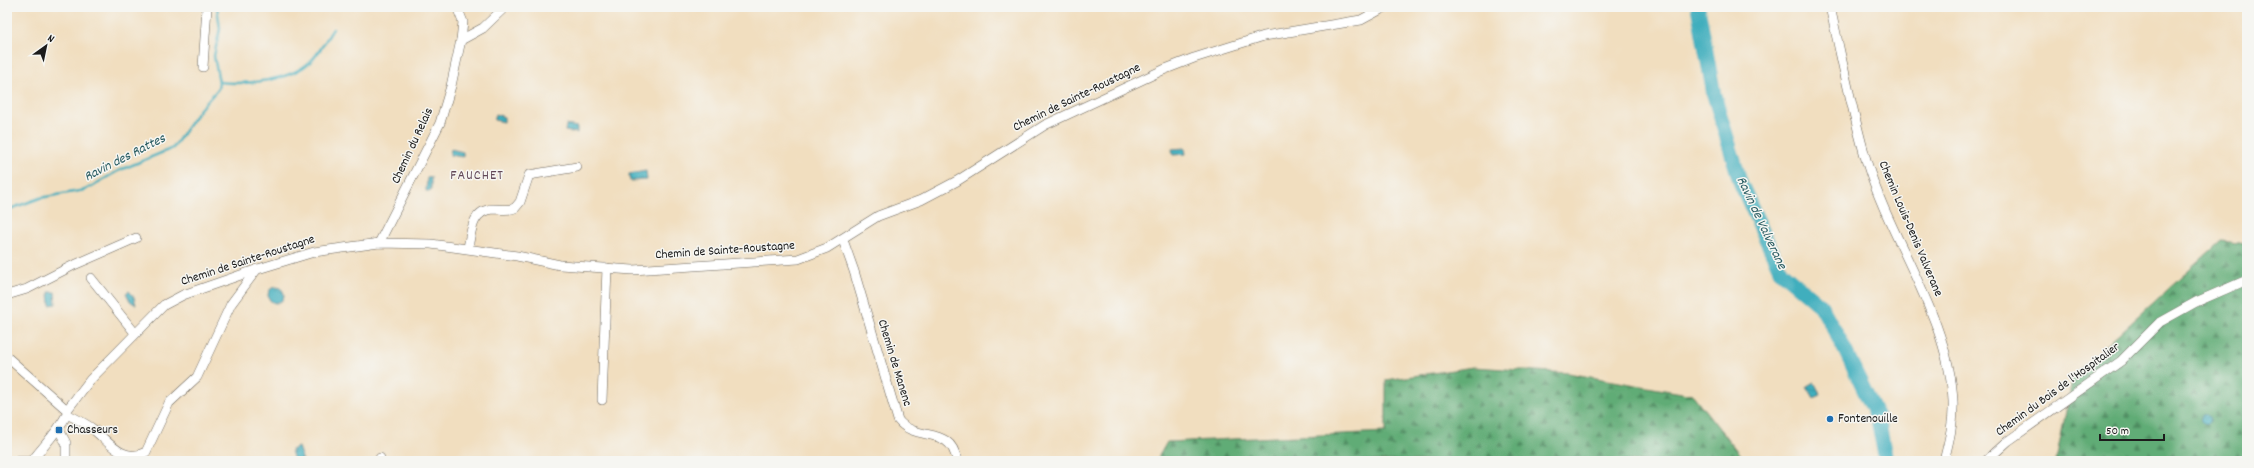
<svg xmlns="http://www.w3.org/2000/svg" width="2254" height="468" font-family="Dekko,sans-serif">
	<defs>
		<pattern id="forest-firs" width="22" height="20" patternUnits="userSpaceOnUse"><rect width="22" height="20" fill="#60ac76"/><path d="M5 1l3.5 6h-7zM16 11l3.5 6h-7z" fill="#4e8b60"/></pattern>
		<pattern id="water-ripples" width="26" height="14" patternUnits="userSpaceOnUse"><rect width="26" height="14" fill="#40aebd"/><path d="M2 4q2-2 4 0t4 0M15 11q2-2 4 0t4 0" fill="none" stroke="#358d99"/></pattern>
	</defs>
	<rect width="100%" height="100%" fill="#f6f6f2"/>
	<filter id="ink" filterUnits="userSpaceOnUse"><feTurbulence type="fractalNoise" baseFrequency=".025" numOctaves="2"/><feDisplacementMap in="SourceGraphic" scale="8" xChannelSelector="R" yChannelSelector="G"/><feConvolveMatrix kernelMatrix="1 2 1 2 8 2 1 2 1" color-interpolation-filters="sRGB"/></filter>
	<filter id="wash" filterUnits="userSpaceOnUse"><feTurbulence type="fractalNoise" baseFrequency=".012" numOctaves="4" result="noise"/><feDisplacementMap in="SourceGraphic" scale="16" xChannelSelector="R" yChannelSelector="G"/><feGaussianBlur stdDeviation="0.9" result="paint"/><feColorMatrix in="noise" values="0 0 0 0 0 0 0 0 0 0 0 0 0 0 0 0 0 1.4 0 .05"/><feComposite in="paint" operator="in"/></filter>
	<g filter="url(#wash)">
		<rect width="100%" height="100%" fill="#f1debf"/>
		<g fill="url(#forest-firs)" stroke="#3e6449">
			<polygon points="2221,241 2247,244 2247,461 2056,461 2073,376"/>
			<polygon points="1473,367 1568,373 1693,395 1745,461 1156,461 1167,442 1386,432 1386,380"/>
		</g>
		<g fill="url(#water-ripples)" stroke="#2e656c">
			<polygon points="496,114 504,117 504,122 494,120"/>
			<polygon points="566,125 577,127 577,133 565,131"/>
			<polygon points="1185,148 1186,154 1173,155 1172,149"/>
			<polygon points="451,149 463,152 463,157 450,155"/>
			<polygon points="646,171 647,180 630,181 629,174"/>
			<polygon points="431,177 431,191 426,191 427,178"/>
			<circle cx="276" cy="295" r="8"/>
			<polygon points="129,291 134,297 136,305 130,301 126,293"/>
			<polygon points="49,292 55,292 56,304 50,305"/>
			<polygon points="1814,382 1821,395 1814,398 1807,386"/>
			<circle cx="2205" cy="419" r="4.5"/>
			<polygon points="298,447 303,461 294,461 291,450"/>
		</g>
		<g fill="none" stroke-linecap="round" stroke-linejoin="round">
			<g stroke="#40aebd" stroke-width="2.5">
				<path d="M219,82C246,85 289,81 310,62C320,53 326,39 333,29"/>
				<polyline points="7,210 40,198 85,190 118,171 173,148 200,109 218,89 219,82 214,56 220,29 217,7"/>
			</g>
			<polyline stroke="#40aebd" stroke-width="15" points="1698,7 1714,95 1741,184 1781,272 1821,306 1842,344 1878,419 1886,461"/>
		</g>
	</g>
	<g filter="url(#ink)">
		<g fill="none" stroke-linecap="round" stroke-linejoin="round">
			<defs>
				<g id="street">
					<polyline points="457,7 463,22 461,40"/>
					<path d="M1830,7C1842,59 1852,112 1867,163C1891,242 1949,318 1953,401C1954,422 1949,441 1944,461"/>
					<polyline points="203,67 207,7"/>
					<path d="M843,240L854,271L898,420C916,443 951,424 957,461"/>
					<polyline points="379,243 440,123 451,86 461,40 483,28 505,7"/>
					<path d="M468,248C471,232 472,210 493,209C500,209 508,211 515,208L520,202L529,175L577,167"/>
					<polyline points="91,278 135,333"/>
					<polyline points="7,295 27,289 72,266 136,238"/>
					<polyline points="7,357 67,410 67,414"/>
					<polyline points="602,400 607,268"/>
					<polyline points="67,410 90,380 164,305 183,295 258,269 314,252 379,243 431,244 517,256 560,265 633,270 798,259 827,248 878,216 921,200 957,181 1045,125 1163,70 1194,58 1264,36 1361,20 1385,7"/>
					<path d="M67,414C76,419 85,423 93,429C109,442 123,464 146,452L169,403L197,377L231,304L257,269"/>
					<polyline points="59,430 66,443 66,461"/>
					<polyline points="380,458 380,461"/>
					<polyline points="16,461 30,461"/>
					<path d="M32,461C44,445 58,432 67,414"/>
					<polyline points="1986,461 2008,441 2121,361 2160,322 2196,302 2247,280"/>
				</g>
			</defs>
			<use href="#street" stroke="#676055" stroke-width="10"/>
			<use href="#street" stroke="#fff" stroke-width="9"/>
		</g>
	</g>
	<g fill="#1f6fb2" stroke="#f6f6f2" stroke-width="1.5">
		<circle cx="1830" cy="419" r="4"/>
		<rect x="55" y="426" width="8" height="8" rx="2"/>
	</g>
	<g text-anchor="middle" dominant-baseline="central" stroke-width="3" stroke-linejoin="round" paint-order="stroke">
		<g font-size="13" fill="#1c1c1c" stroke="#f6f6f2">
			<text transform="translate(1077 98) rotate(-26)">Chemin de Sainte-Roustagne</text>
			<text transform="translate(413 146) rotate(-65)">Chemin du Relais</text>
			<text transform="translate(1910 229) rotate(67)">Chemin Louis-Denis Valverane</text>
			<text transform="translate(725 251) rotate(-4)">Chemin de Sainte-Roustagne</text>
			<text transform="translate(248 261) rotate(-18)">Chemin de Sainte-Roustagne</text>
			<text transform="translate(894 363) rotate(73)">Chemin de Manenc</text>
			<text transform="translate(2058 390) rotate(-36)">Chemin du Bois de l'Hospitalier</text>
		</g>
		<g font-size="13" fill="#1c1c1c" stroke="#f6f6f2" text-anchor="start">
			<text x="1838" y="419">Fontenouille</text>
			<text x="67" y="430">Chasseurs</text>
		</g>
		<g font-size="14" font-style="italic" fill="#2c5e64" stroke="#f6f6f2">
			<text transform="translate(125 158) rotate(-27)">Ravin des Rattes</text>
			<text transform="translate(1761 223) rotate(65)">Ravin de Valverane</text>
		</g>
		<g font-size="14" letter-spacing="1" fill="#634958" stroke="#f6f6f2">
			<text x="477" y="176">FAUCHET</text>
		</g>
	</g>
	<rect width="2254" height="468" fill="none" stroke="#f6f6f2" stroke-width="24"/>
	<g transform="translate(46 46) rotate(33)" stroke="#f6f6f2" stroke-width="3" paint-order="stroke">
	<path d="M0-3L7 15L0 10L-7 15Z" fill="#1c1c1c"/>
	<text y="-6" font-size="11" font-weight="bold" text-anchor="middle" fill="#1c1c1c">N</text>
	</g>
	<path d="M2100 434v6h64v-6" fill="none" stroke="#1c1c1c" stroke-width="2"/>
	<text x="2106" y="434" font-size="12" fill="#1c1c1c" stroke="#f6f6f2" stroke-width="3" paint-order="stroke">50 m</text>
</svg>
